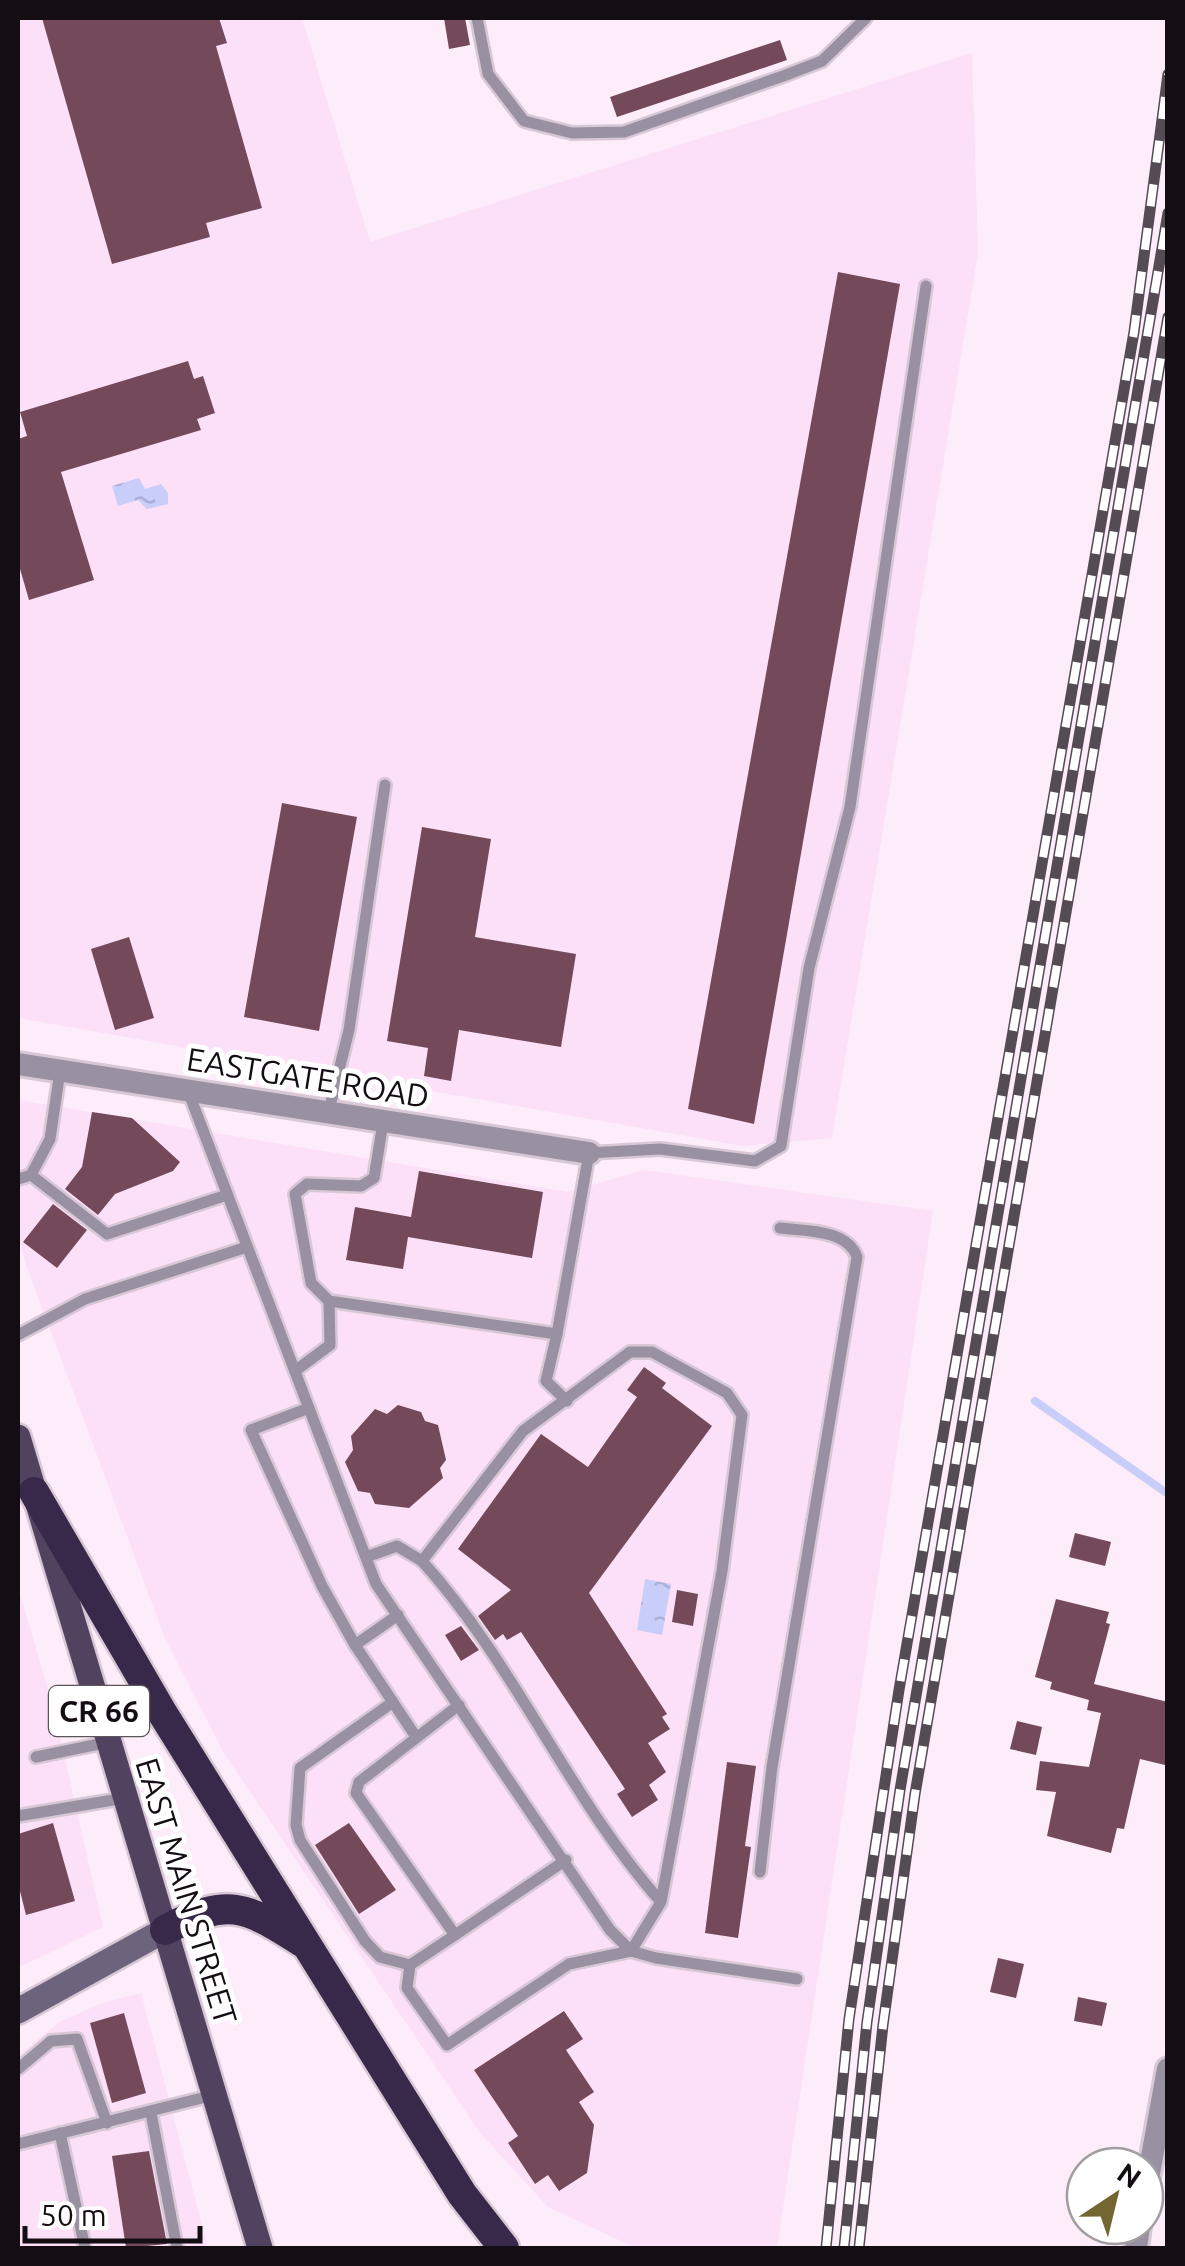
<svg xmlns="http://www.w3.org/2000/svg" width="1185" height="2266" font-family="Ubuntu,sans-serif">
	<defs>
		<pattern id="water-ripples" width="26" height="14" patternUnits="userSpaceOnUse" patternTransform="scale(2.5)"><rect width="26" height="14" fill="#c9cdf9"/><path d="M2 4q2-2 4 0t4 0M15 11q2-2 4 0t4 0" fill="none" stroke="#acafd5"/></pattern>
	</defs>
	<rect width="100%" height="100%" fill="#fdecfa"/>
	<g fill="#fbe0f7">
		<polygon points="18,18 302,18 370,242 972,53 978,253 832,1138 743,1146 18,1018"/>
		<polygon points="18,1100 568,1192 644,1170 933,1211 777,2248 636,2248 548,2207 481,2134 222,1750 165,1638 25,1262 18,1237"/>
		<polygon points="18,1588 53,1706 103,1927 18,1968"/>
		<polygon points="141,1993 208,2248 18,2248 18,2056 59,2022 105,2002"/>
	</g>
	<g fill="url(#water-ripples)">
		<polygon points="139,478 145,489 161,484 168,493 168,504 147,509 138,500 118,506 112,486"/>
		<polygon points="645,1579 671,1584 662,1635 637,1630"/>
	</g>
	<g fill="none" stroke-linecap="round" stroke-linejoin="round">
		<polyline stroke="#c9cdf9" stroke-width="8" points="1035,1401 1168,1494"/>
	</g>
	<g fill="#744a5a">
		<polygon points="42,18 219,18 227,43 216,46 262,208 206,223 210,237 112,264"/>
		<polygon points="444,18 465,18 470,45 449,49"/>
		<polygon points="780,40 787,60 617,117 610,97"/>
		<polygon points="838,272 900,284 754,1124 688,1109"/>
		<polygon points="188,361 194,379 203,376 215,413 197,419 201,430 61,472 94,580 29,600 18,562 18,439 27,436 20,412"/>
		<polygon points="282,803 357,817 319,1031 244,1017"/>
		<polygon points="422,827 491,839 475,937 576,954 561,1047 459,1030 451,1081 424,1076 428,1048 387,1041"/>
		<polygon points="129,937 154,1018 115,1030 91,949"/>
		<polygon points="92,1112 132,1118 180,1162 173,1171 115,1194 98,1215 65,1189 82,1167"/>
		<polygon points="419,1171 543,1192 532,1258 408,1237 403,1269 346,1260 355,1207 411,1217"/>
		<polygon points="53,1204 87,1230 57,1268 23,1242"/>
		<polygon points="644,1367 666,1383 662,1388 712,1426 589,1593 667,1714 662,1717 670,1729 648,1743 666,1772 649,1785 658,1800 632,1817 617,1794 625,1789 521,1632 507,1640 503,1634 495,1640 478,1616 511,1590 458,1549 541,1434 588,1467 637,1397 627,1390"/>
		<polygon points="398,1405 421,1412 425,1421 438,1425 446,1460 440,1468 443,1478 409,1508 375,1504 370,1493 358,1491 345,1462 353,1450 351,1436 375,1409 387,1414"/>
		<polygon points="1075,1533 1111,1542 1105,1566 1069,1557"/>
		<polygon points="677,1590 698,1594 693,1626 672,1622"/>
		<polygon points="1056,1599 1109,1612 1106,1623 1110,1624 1094,1684 1168,1702 1165,1765 1140,1759 1124,1829 1117,1828 1111,1853 1047,1836 1056,1792 1036,1790 1040,1761 1089,1767 1101,1713 1087,1710 1089,1700 1050,1689 1052,1682 1035,1677"/>
		<polygon points="461,1626 479,1650 461,1661 445,1635"/>
		<polygon points="1017,1721 1042,1727 1036,1755 1010,1749"/>
		<polygon points="727,1762 756,1766 745,1846 751,1847 738,1938 705,1933"/>
		<polygon points="53,1823 75,1901 26,1915 18,1883 18,1834"/>
		<polygon points="349,1823 396,1890 359,1914 315,1845"/>
		<polygon points="998,1958 1024,1964 1016,1998 990,1992"/>
		<polygon points="1078,1997 1107,2003 1102,2026 1074,2021"/>
		<polygon points="564,2011 583,2039 566,2050 594,2092 579,2102 594,2125 587,2173 559,2191 548,2175 535,2184 508,2143 518,2136 474,2070"/>
		<polygon points="124,2013 146,2093 112,2103 90,2023"/>
		<polygon points="149,2151 167,2244 126,2248 112,2156"/>
	</g>
	<g fill="none" stroke-linecap="round" stroke-linejoin="round">
		<defs>
			<g id="lane">
				<polyline points="477,18 488,74 524,121 572,133 624,132 786,75 822,61 866,18"/>
				<polyline points="188,1091 376,1584 610,1930 631,1951 656,1958 797,1979"/>
				<polyline points="328,1114 349,1030 385,785"/>
				<polyline points="383,1123 374,1178 361,1186 307,1184 295,1194 311,1283 329,1301 557,1334 546,1381 567,1401"/>
				<polyline points="31,1175 107,1234 227,1195"/>
				<polyline points="18,1179 31,1175 50,1139 60,1071"/>
				<polyline points="557,1334 589,1153 660,1149 755,1161 781,1146 809,968 850,807 926,286"/>
				<polyline points="18,1335 85,1299 247,1247"/>
				<polyline points="295,1371 330,1345 329,1301"/>
				<polyline points="309,1408 251,1430 322,1586 355,1645"/>
				<polyline points="366,1557 397,1546 422,1561"/>
				<polyline points="398,1615 355,1645 416,1737"/>
				<polyline points="393,1702 300,1768 296,1825 300,1840 365,1941 380,1957 410,1965"/>
				<polyline points="459,1705 359,1782 356,1793 455,1935 566,1860"/>
				<polyline points="36,1757 109,1742"/>
				<polyline points="18,1816 125,1798"/>
				<path d="M760,1872L772,1767L857,1257C847,1229 805,1231 780,1228"/>
				<path d="M455,1935L410,1965L407,1988L447,2045L569,1964L631,1951L661,1902L722,1571L742,1415L727,1393L652,1352H630L523,1431L422,1561C515,1664 569,1798 661,1902"/>
				<polyline points="18,2069 51,2041 77,2039 107,2123"/>
				<polyline points="151,2113 177,2248"/>
				<polyline points="60,2133 85,2248"/>
				<polyline points="18,2144 214,2095"/>
			</g>
			<g id="street">
				<polyline points="18,1064 589,1153"/>
				<polyline points="1145,2195 1168,2069"/>
				<polyline points="1136,2248 1139,2226"/>
			</g>
			<polyline id="secondary" points="18,2011 165,1930"/>
			<polyline id="primary" points="18,1437 260,2248"/>
			<g id="highway">
				<polyline points="34,1492 163,1714 462,2194 504,2248"/>
				<path d="M165,1930C228,1897 244,1905 302,1942"/>
			</g>
		</defs>
		<use href="#lane" stroke="#d8c8d5" stroke-width="16"/>
		<use href="#street" stroke="#d8c8d5" stroke-width="28"/>
		<use href="#secondary" stroke="#d8c8d5" stroke-width="30"/>
		<use href="#primary" stroke="#d8c8d5" stroke-width="30"/>
		<use href="#highway" stroke="#d8c8d5" stroke-width="35"/>
		<use href="#lane" stroke="#9991a2" stroke-width="11"/>
		<use href="#street" stroke="#9991a2" stroke-width="22"/>
		<use href="#secondary" stroke="#6e637c" stroke-width="25"/>
		<use href="#primary" stroke="#514260" stroke-width="25"/>
		<use href="#highway" stroke="#382849" stroke-width="30"/>
		<defs>
			<g id="rail">
				<polyline points="826,2248 849,2019 899,1690 1134,332 1168,74"/>
				<polyline points="844,2248 867,2022 900,1790 1168,213"/>
				<polyline points="859,2248 883,2025 915,1794 1168,317"/>
			</g>
		</defs>
		<use href="#rail" stroke="#554b54" stroke-width="11"/>
		<use href="#rail" stroke="#fff" stroke-width="8" stroke-dasharray="22" stroke-linecap="butt"/>
	</g>
	<g text-anchor="middle" dominant-baseline="central" stroke-width="10" stroke-linejoin="round" paint-order="stroke">
		<rect fill="#fff" stroke="#5b565a" stroke-width="2.5" x="49" y="1686" width="100" height="50" rx="8"/>
		<g font-size="30" font-weight="bold" fill="#150d14">
			<text x="99" y="1711">CR 66</text>
		</g>
		<g font-size="32" fill="#150d14" stroke="#fff">
			<text transform="translate(308 1077) rotate(9)">EASTGATE ROAD</text>
			<text transform="translate(187 1891) rotate(73)">EAST MAIN STREET</text>
		</g>
	</g>
	<rect width="1185" height="2266" fill="none" stroke="#150d14" stroke-width="40"/>
	<g transform="translate(1115 2196) rotate(35)"><circle r="48" fill="#ffffff" stroke="#a19ea1" stroke-width="2.5"/>
	<path d="M0-8L18 38L0 25L-18 38Z" fill="#746633"/>
	<text y="-15" font-size="28" font-weight="bold" text-anchor="middle" fill="#150d14">N</text>
	</g>
	<path d="M25 2226v15h175v-15" fill="none" stroke="#150d14" stroke-width="5"/>
	<text x="40" y="2226" font-size="30" fill="#150d14" stroke="#ffffff" stroke-width="8" paint-order="stroke">50 m</text>
</svg>
